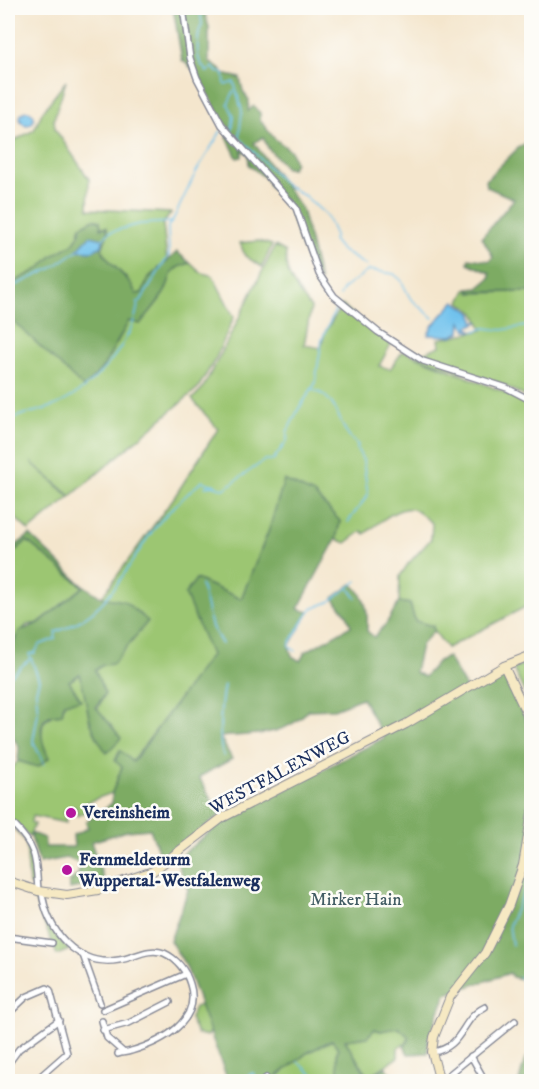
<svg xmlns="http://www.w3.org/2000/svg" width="539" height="1089" font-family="'IM FELL DW Pica',serif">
	<rect width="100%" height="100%" fill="#fdfcf7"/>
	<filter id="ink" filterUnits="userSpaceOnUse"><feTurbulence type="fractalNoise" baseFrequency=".0167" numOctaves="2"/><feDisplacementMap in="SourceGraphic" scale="12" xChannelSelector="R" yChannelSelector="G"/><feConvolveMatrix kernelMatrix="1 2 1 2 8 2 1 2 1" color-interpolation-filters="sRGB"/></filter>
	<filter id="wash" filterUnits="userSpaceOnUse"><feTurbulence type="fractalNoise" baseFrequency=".008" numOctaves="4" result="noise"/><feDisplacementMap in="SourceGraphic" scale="24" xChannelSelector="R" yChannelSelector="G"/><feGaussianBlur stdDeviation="1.35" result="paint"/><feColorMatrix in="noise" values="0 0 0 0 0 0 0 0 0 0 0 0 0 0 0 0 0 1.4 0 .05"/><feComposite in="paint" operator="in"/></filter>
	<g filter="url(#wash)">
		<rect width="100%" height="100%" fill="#f4e6cd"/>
		<g fill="#9cc672" stroke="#5c7a68" stroke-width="1.5">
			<path d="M66,81L54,119L55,129L89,179L88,209L171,213L163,224L167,261L149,277L142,293L136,294C129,274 109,267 102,249L108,233L107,227H101L100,221L94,219L81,226L79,235L73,244L52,256L39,269L8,285V144L34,130L43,111Z"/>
			<polygon points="258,241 272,245 262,267 245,256 240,243"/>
			<path d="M275,246L286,252C283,275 298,291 311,308L304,345L321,348L325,332L342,305L391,344L379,366L390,369L403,351L531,403V604L447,648L434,631L433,626L415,621L410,604L399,602L400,576L408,564L431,539L432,523C426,519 419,511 413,509C398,505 375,526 365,534L362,531L346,543L336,539L340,522L326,506L284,481L269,530L241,599L196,579L212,655L132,762L120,751L122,767L112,793L87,802L89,809L78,816L75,807L64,811L66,823L32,816L31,823L35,824L29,836L14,822L8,821V773L18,761L37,767L49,758L41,739L43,723L52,715L62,714L69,681L81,674L90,723L105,694L95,670L102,665L124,601L101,598L175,496L218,429L192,399L202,389L224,348Z"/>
			<path d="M190,263L200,272L213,276L234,317L216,358L198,388L71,496L31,462L70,497L29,531L8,511V316L84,387L103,367L129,320L140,324C148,314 157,304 164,293C174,275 165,270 190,263Z"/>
			<polygon points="469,289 470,293 531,292 531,399 499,383 424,359 411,350 423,353 440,346 439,339 483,330 475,313 460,302 466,290"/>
			<polygon points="27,541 84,587 38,623 27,625 13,640 13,650 8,657 8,557"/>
			<polygon points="531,661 532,661 531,707 513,668"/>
			<path d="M13,828C31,843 33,861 35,883L33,886L29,885L26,842Z"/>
			<polygon points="33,896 37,898 50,929 69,950 57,955"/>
			<polygon points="201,1005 211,1031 208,1036 197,1034 190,1018 195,1007"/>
			<polygon points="399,1028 408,1036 408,1042 398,1048 398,1057 368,1077 345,1040 367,1037 375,1029 380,1031"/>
			<polygon points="332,1040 339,1049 337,1052 338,1073 334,1081 271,1082 307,1053"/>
		</g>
		<g fill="#7dab64" stroke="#4c6d61" stroke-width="1.5">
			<polygon points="173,8 203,8 209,27 209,61 227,75 240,78 243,91 249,100 248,111 254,106 260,113 260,120 274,138 291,151 295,162 292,168 286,168 268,148 263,137 254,143 302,209 320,282 300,244 288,205 270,187 265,178 249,165 248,154 242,150 242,157 237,158 227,137 231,130 222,120 196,72 182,60"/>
			<polygon points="531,140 531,292 470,292 469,289 478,288 490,278 490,273 468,263 469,258 490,261 493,257 482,237 514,199 487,187 486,180 519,147"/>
			<path d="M94,219L100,221L101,228L107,227L108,233L102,249C109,267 129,275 136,294L142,293L149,278L177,252L190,263C165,270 174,275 164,293C157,304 148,314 140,324L129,321L103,367L84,388L8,316V285L39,269L52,256L73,244L79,235L81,226Z"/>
			<path d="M284,480L314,494L340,521L336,539L298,609L309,612L289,646L292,656L300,661L305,652L351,626L347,615L333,598L352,584C367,596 368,613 367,631L374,637L386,624L399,602L410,604L415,621L433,626L434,631L421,645L415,672L424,677L438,661L448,657L469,693L502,673L532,732L531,987L527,980L512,977L510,973L446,994L428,1040V1053L408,1054L404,1046L408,1042V1036L399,1028L380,1031L375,1029L367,1037L345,1040L368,1077L386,1067L393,1076L387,1081H335L338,1073L337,1051L339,1049L332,1040L307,1053L271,1081H228L186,966L170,941L188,890L177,862L185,852L224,821L384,738L362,698L334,709L308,710C287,737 253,734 220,737L232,759L199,777L220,815L162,861L150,829L127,831L91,842L105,883L70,889L69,883L79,873V863L67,858L39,863C38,854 30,841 31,833L44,838L45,847H74L73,835L88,828L86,822L112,803V793L122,767L115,761L120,750L133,762L211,655L185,594L196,579L241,599L269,530Z"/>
			<path d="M30,535L80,583L101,597L124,601L148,621L113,664L103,665L95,670L105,694L96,707L121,738L107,753C86,726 88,705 80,674L69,681L81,700L64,703L62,714C59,715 56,714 53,715C33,719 44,748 49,758L38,767L18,761L19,747L8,729V657L19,631L39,623L83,587L27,541L8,557V551Z"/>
			<polygon points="531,1055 531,1081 519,1081 525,1059"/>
		</g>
		<g fill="#71c2ed" stroke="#4678a6" stroke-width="1.5">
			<circle cx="27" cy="118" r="7"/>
			<polygon points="90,236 103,239 102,246 92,251 77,250"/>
			<polygon points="455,301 473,314 474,321 478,322 468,327 474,332 467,330 461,322 460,332 452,336 428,335 433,325"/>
		</g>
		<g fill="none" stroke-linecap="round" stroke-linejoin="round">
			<g stroke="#71c2ed" stroke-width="1.5">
				<path d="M200,8L202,25C197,32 196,57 201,64C203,67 206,69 207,72L213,67L217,72L224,73L225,85L234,82L242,111L239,137L287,186L305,196L326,215L335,235L333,240L341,250L367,266"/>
				<polyline points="232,131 234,116 228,104 234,91"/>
				<polyline points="103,239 110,232 140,224 172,222 196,172 221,131"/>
				<polyline points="8,289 52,268 78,250"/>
				<polyline points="340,296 344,288 369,270 394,274 401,280 410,298 433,318"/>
				<polyline points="475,331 485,328 502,330 532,325"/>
				<path d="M312,389C316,392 322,393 325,396C341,409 339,431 358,445L357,449L363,460L368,495L348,522"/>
				<path d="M8,421C22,412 36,413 51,407C89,394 135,342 138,302H140L169,255L168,226L172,222"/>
				<polyline points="205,487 214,484"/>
				<polyline points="201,585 212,627 222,644"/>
				<polyline points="349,588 356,598"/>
				<polyline points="296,651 290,647 290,643 311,609 329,602 357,581"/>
				<polyline points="31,658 39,680 36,691 38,713 33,741 44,764"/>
				<path d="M8,678L31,658L29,654L35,653L39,645L55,639L56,632C110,613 122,572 154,529C163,516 189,492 202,481L224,489L265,460H273L287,441V432L298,410L315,384L322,339L338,304"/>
				<path d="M224,685C221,700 217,745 224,756"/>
				<polyline points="512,945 509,925 532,875"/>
				<polyline points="519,977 526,985 532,985"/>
				<polyline points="298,1062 322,1082"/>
				<polyline points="243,1079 253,1073 257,1080"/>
			</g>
		</g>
	</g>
	<g filter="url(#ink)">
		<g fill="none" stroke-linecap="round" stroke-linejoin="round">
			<defs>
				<g id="street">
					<polyline points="183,8 190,58 197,78 222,125 296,208 319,274 334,296 378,332 423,361 507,388 532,401"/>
					<path d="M8,831L13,824C37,848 36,859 38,891"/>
					<path d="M42,892C46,930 78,968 119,960C134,958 148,947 164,953C177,959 186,971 190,984C202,1021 162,1042 131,1051C126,1053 123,1052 118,1054"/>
					<polyline points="8,937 52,943"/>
					<polyline points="83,955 100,1003"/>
					<polyline points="103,1010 186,974"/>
					<polyline points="8,1014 26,997 47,988 50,990 67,1053 34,1082"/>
					<polyline points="102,1021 107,1038 123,1052"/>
					<polyline points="103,1030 129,1023 170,1002"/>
					<path d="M432,1052C464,1048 460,1019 485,1007"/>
					<polyline points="471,1056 484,1079 481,1082"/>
					<polyline points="8,1064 19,1049 59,1020"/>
					<polyline points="260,1082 266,1078"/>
					<polyline points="440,1082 515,1021"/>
				</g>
				<g id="secondary">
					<polyline points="504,666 532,725"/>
					<polyline points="8,881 38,891 67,895 98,890 153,871 222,818 406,724 504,666 532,655"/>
					<polyline points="440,1082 432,1052 434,1037 450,997 485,953 509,905 523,865 532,813"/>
				</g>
			</defs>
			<use href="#street" stroke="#888a96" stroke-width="8"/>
			<use href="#secondary" stroke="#888a96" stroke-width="10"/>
			<use href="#street" stroke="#fff" stroke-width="5"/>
			<use href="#secondary" stroke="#f6e9c3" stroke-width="8"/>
		</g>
	</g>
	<g fill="#b5179e" stroke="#fdfcf7" stroke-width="2">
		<circle cx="71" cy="813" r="6"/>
		<circle cx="67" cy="870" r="6"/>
	</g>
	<g text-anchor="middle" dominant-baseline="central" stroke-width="5" stroke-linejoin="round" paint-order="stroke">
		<g font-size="18" fill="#1b2f5e" stroke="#fdfcf7">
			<text transform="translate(280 773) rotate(-28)">WESTFALENWEG</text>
		</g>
		<g font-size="18" font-weight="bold" fill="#1b2f5e" stroke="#fdfcf7" text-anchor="start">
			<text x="83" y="813">Vereinsheim</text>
			<text x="79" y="860">Fernmeldeturm<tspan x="79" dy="21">Wuppertal-Westfalenweg</tspan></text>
		</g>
		<g font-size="18" fill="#425c64" stroke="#fdfcf7">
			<text x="356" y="900">Mirker Hain</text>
		</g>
	</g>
	<rect width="539" height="1089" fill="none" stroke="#fdfcf7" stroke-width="30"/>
</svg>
